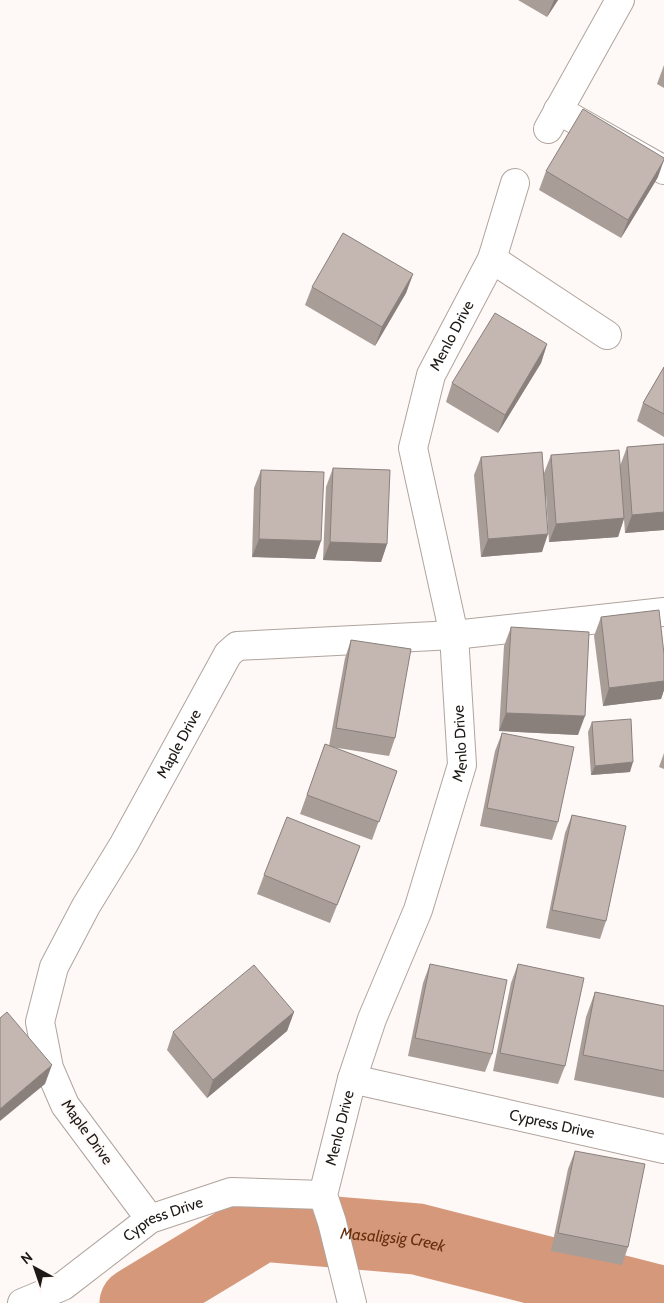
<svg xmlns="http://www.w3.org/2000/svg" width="664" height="1303" font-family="Cabin,sans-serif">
	<rect width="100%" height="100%" fill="#fef8f6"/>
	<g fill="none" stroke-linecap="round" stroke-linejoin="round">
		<path stroke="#d6987a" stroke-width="71" id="s1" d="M135,1303L262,1226L417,1239L664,1302"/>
		<defs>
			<g id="minor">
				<polyline points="558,110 664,170"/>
				<polyline points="548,129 620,0"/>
				<polyline points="492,259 607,335"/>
				<path id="s2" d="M352,1079L664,1149"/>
				<path id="s3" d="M150,1219L65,1105L49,1068L40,1022L54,967L86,906L124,844L228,654L237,646L454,635L664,612"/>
				<path id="s4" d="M22,1303L63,1286L150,1219L231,1192L323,1195"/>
				<path id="s5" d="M352,1303L332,1222L323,1195L352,1079L372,1019L418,910L462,765L454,635L413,448L431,375L492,259L515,183"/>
			</g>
		</defs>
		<use href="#minor" stroke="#b0a49d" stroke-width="30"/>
		<use href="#minor" stroke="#fff" stroke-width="28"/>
	</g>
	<g fill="#a99d98">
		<polygon points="518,0 558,0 547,17"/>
		<polygon points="664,65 664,88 657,84"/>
		<polygon points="546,171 658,177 621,238 539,190"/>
		<polygon points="413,274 406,293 375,346 305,305 312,287"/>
		<polygon points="547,344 541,363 498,433 446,402 452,383"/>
		<polygon points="664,367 664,437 637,421 643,403"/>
		<polygon points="664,444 664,530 625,533 624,519 618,537 549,542 546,495 542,552 481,557 474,475 481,457 544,473 551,455 620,466 627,447"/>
		<polygon points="333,468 387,544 381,562 323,560 326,487"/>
		<polygon points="261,470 315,559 252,557 254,488"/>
		<polygon points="601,617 664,654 664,690 661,699 603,706 594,636"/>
		<polygon points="511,627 578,735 499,731 504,646"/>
		<polygon points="351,640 395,738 389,756 331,747 397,771 372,840 300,814 325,744 329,746 345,658"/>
		<polygon points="592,722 630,772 591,775 588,732"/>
		<polygon points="502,733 558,822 552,840 480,826 495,751"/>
		<polygon points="664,753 664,769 659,767"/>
		<polygon points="572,815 606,921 600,939 546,928 565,833"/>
		<polygon points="360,846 330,923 257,894 264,875"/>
		<polygon points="430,964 492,1054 485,1072 408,1056 423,983"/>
		<polygon points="518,964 565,1066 558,1084 493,1071 511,983"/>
		<polygon points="595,992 664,1006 664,1098 574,1080 586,1017"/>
		<polygon points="294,1012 287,1031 207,1098 167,1050 173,1032"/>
		<polygon points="575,1151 628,1247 622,1265 551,1251 568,1169"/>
	</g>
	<g fill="#89807c">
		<polygon points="554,0 558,0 547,17"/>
		<polygon points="664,160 658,177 621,238 628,220"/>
		<polygon points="413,274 406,293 375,346 382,327"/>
		<polygon points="547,344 541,363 498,433 505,415"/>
		<polygon points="664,512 664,530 625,533 632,515"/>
		<polygon points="624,518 618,537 549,542 556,524"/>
		<polygon points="548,534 542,552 481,557 488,539"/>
		<polygon points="259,539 321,541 315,559 252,557"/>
		<polygon points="330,542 387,544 381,562 323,560"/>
		<polygon points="664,681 664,690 661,699 603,706 609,688"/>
		<polygon points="506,713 585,716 578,735 499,731"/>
		<polygon points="633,762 630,772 591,775 595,766"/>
		<polygon points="360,846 353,865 330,923 337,905"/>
		<polygon points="294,1012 287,1031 207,1098 213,1080"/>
		<polygon points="52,1065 45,1084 0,1121 0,1109"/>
	</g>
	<g fill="#c4b7b1" stroke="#89807c">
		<polygon points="583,109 664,158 664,160 628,220 546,171"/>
		<polygon points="343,233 413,274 382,327 312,287"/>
		<polygon points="495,313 547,344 505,415 452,383"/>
		<polygon points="664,367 664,414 643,403"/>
		<polygon points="664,444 664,512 632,515 627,447"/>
		<polygon points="619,450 624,518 556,524 551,455"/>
		<polygon points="542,452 548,534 488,539 481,457"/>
		<polygon points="333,468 390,470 387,544 330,542"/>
		<polygon points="261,470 324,472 321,541 259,539"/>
		<polygon points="659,610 664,654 664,681 609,688 601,617"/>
		<polygon points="511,627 589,632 585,716 506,713"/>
		<polygon points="351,640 411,649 395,738 336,728"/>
		<polygon points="631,719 633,762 595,766 592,722"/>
		<polygon points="502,733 574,747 558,822 487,808"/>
		<polygon points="325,744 397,771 379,822 307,795"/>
		<polygon points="572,815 626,826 606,921 552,910"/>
		<polygon points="287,817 360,846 337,905 264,875"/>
		<polygon points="430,964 507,980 492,1054 415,1038"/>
		<polygon points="518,964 584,978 565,1066 500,1053"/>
		<polygon points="254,965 294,1012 213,1080 173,1032"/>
		<polygon points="595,992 664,1006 664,1071 583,1055"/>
		<polygon points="7,1012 52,1065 0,1109 0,1018"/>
		<polygon points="575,1151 645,1164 628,1247 558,1233"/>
	</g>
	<g text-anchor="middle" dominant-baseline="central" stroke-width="4.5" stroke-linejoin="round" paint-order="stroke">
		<g font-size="15" fill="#1d1916" stroke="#fef8f6">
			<text stroke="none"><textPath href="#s5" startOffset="1006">Menlo Drive</textPath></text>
			<text stroke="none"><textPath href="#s3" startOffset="542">Maple Drive</textPath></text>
			<text stroke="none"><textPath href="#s5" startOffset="586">Menlo Drive</textPath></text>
			<text stroke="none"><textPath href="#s2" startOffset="205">Cypress Drive</textPath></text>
			<text stroke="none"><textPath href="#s5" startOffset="181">Menlo Drive</textPath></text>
			<text transform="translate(87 1132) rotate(54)">Maple Drive</text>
			<text stroke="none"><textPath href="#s4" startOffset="166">Cypress Drive</textPath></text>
		</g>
		<g font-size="16" font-style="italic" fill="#672f0c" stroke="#fef8f6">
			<text stroke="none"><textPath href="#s1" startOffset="280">Masaligsig Creek</textPath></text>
		</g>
	</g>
	<g transform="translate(35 1268) rotate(320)" stroke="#fef8f6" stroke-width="4" paint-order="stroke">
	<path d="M0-4L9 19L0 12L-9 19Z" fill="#1d1916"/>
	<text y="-8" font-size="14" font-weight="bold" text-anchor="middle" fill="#1d1916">N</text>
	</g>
</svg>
